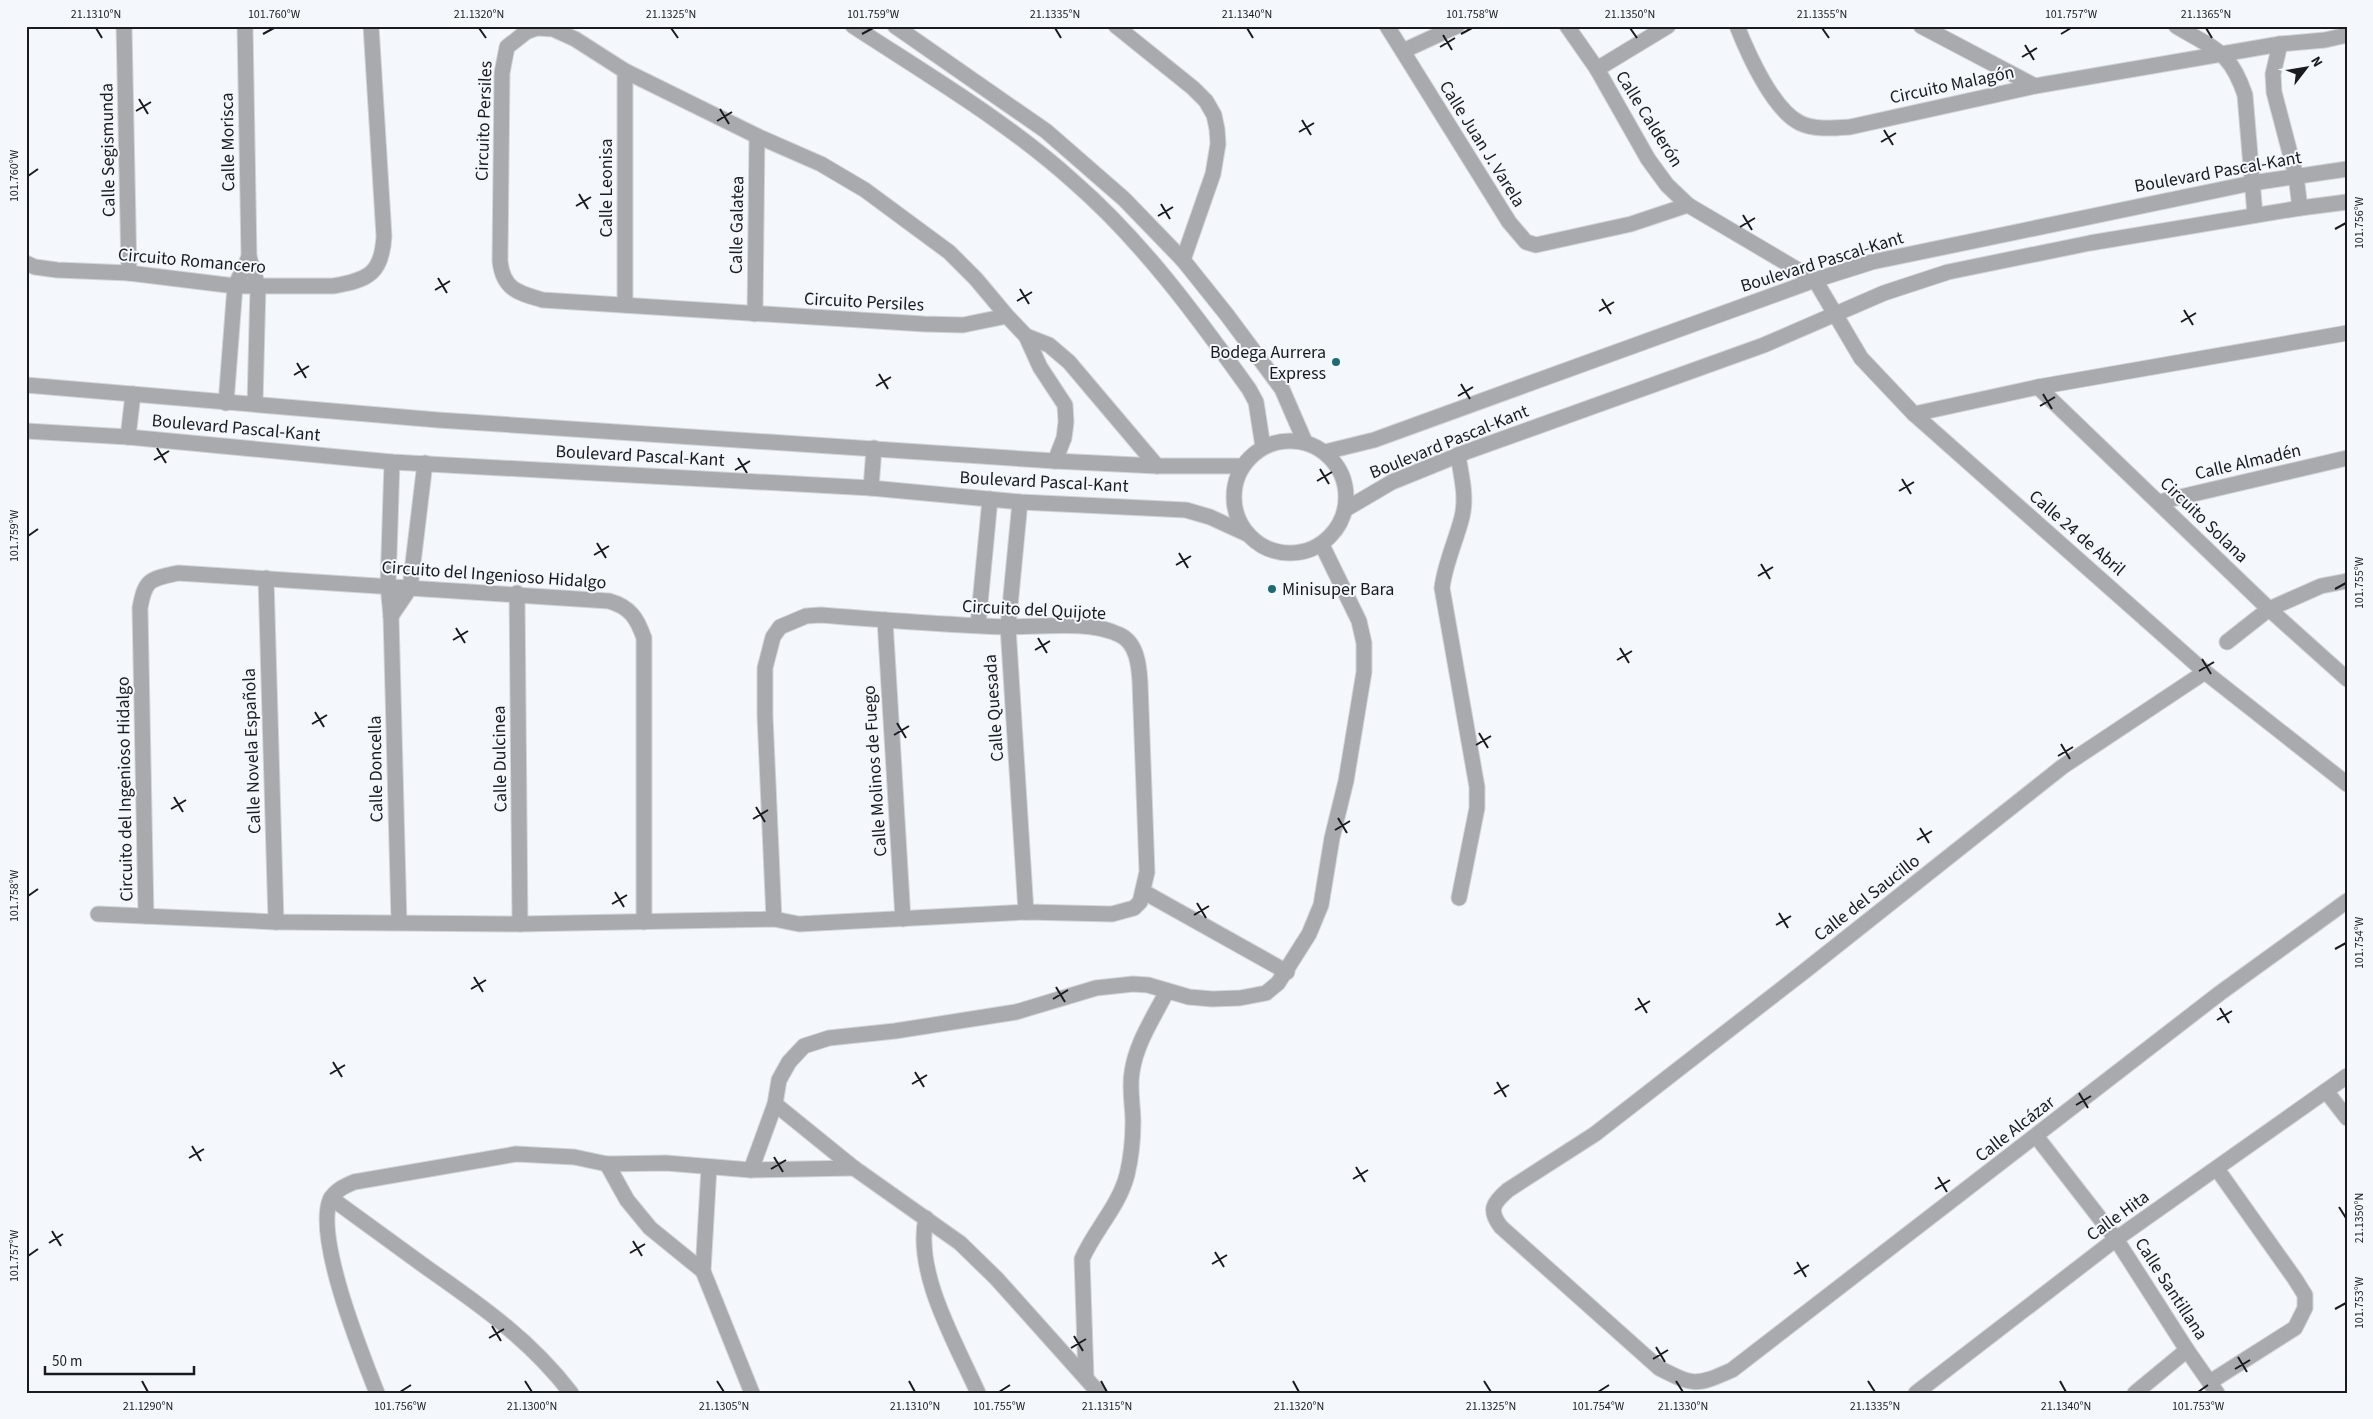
<svg xmlns="http://www.w3.org/2000/svg" width="2373" height="1419" font-family="'Source Sans 3',sans-serif">
	<rect width="100%" height="100%" fill="#f4f8fd"/>
	<g fill="none" stroke-linecap="round" stroke-linejoin="round">
		<defs>
			<g id="minor">
				<polyline points="124,26 129,273"/>
				<polyline points="245,26 249,257 258,286 255,404"/>
				<path d="M853,26C928,75 1006,121 1073,181C1142,241 1196,315 1249,389L1256,402L1263,447"/>
				<polyline points="895,26 1046,131 1124,199 1183,260 1227,315 1282,389 1305,442"/>
				<polyline points="1116,26 1193,88 1206,101 1214,115 1217,129 1218,144 1213,174 1183,260"/>
				<polyline points="1387,26 1509,222 1526,242 1536,245 1631,224 1688,205"/>
				<polyline points="1567,26 1597,69 1648,159 1667,185 1688,205 1815,280 1861,358 1914,414 2205,672 2347,784"/>
				<path d="M1737,26C1748,54 1773,110 1800,123C1814,130 1835,128 1850,127L2035,86L2280,44L2325,40L2347,35"/>
				<polyline points="1921,26 2035,86"/>
				<path d="M2176,26C2214,49 2230,50 2245,95L2255,215"/>
				<polyline points="2280,44 2273,74 2274,92 2296,176 2300,208"/>
				<polyline points="1403,51 1457,26"/>
				<polyline points="1597,69 1668,26"/>
				<polyline points="625,71 625,305"/>
				<path d="M26,263L35,267L57,270L129,273L235,286H333C369,280 382,273 384,236L371,26"/>
				<polyline points="755,314 757,136"/>
				<path d="M1007,316L963,325L924,324L543,300C519,293 503,290 500,261L502,73L507,47L526,32L537,28L553,29L575,39L625,71L757,136L821,164L865,190L949,252L976,279L1007,316L1026,336L1040,367L1065,405L1066,422L1064,438L1055,461"/>
				<polyline points="1026,336 1049,345 1069,362 1157,466"/>
				<polyline points="2038,387 2269,609 2347,679"/>
				<polyline points="226,403 235,286 249,257"/>
				<polyline points="1914,414 2038,387 2347,333"/>
				<path d="M1458,455C1461,475 1467,496 1462,517C1456,541 1445,563 1442,588L1477,787V808L1459,898"/>
				<polyline points="392,462 388,586 391,616 399,922"/>
				<polyline points="1020,502 1008,627 1026,912"/>
				<polyline points="2159,502 2347,458"/>
				<polyline points="266,578 276,922"/>
				<polyline points="517,593 520,924"/>
				<polyline points="391,616 410,588 425,463"/>
				<polyline points="885,620 903,919"/>
				<polyline points="978,625 990,499"/>
				<polyline points="2227,642 2269,609 2321,586 2347,581"/>
				<path d="M2205,672L2062,767L1806,970L1595,1134L1508,1190C1493,1203 1488,1210 1501,1227L1659,1368C1694,1386 1696,1386 1732,1370L2220,993L2347,901"/>
				<polyline points="1144,892 1287,972"/>
				<path d="M98,914L276,922L520,924L774,919L799,924L1026,912L1112,914L1134,908L1140,902L1147,872L1140,682C1139,666 1137,643 1120,635C1089,620 1041,627 1007,627C945,625 883,620 821,615L806,616L780,627L773,637L765,668V716L774,919"/>
				<path d="M146,916L140,608C145,579 150,579 178,573L609,601C630,607 637,618 644,638V922"/>
				<polyline points="2326,1091 2347,1118"/>
				<polyline points="775,1104 854,1168 960,1243 996,1278 1099,1393"/>
				<polyline points="2036,1136 2116,1239 2187,1350 2217,1393"/>
				<polyline points="607,1164 627,1200 650,1228 703,1271"/>
				<polyline points="709,1167 703,1271 752,1393"/>
				<polyline points="751,1170 775,1104 779,1080 789,1062 804,1046 829,1038 895,1031 1016,1012 1096,988 1133,984 1148,985 1189,997 1212,999 1240,998 1266,993 1278,983 1309,934 1321,905 1332,838 1346,781 1364,672 1364,643 1359,621 1322,545"/>
				<path d="M331,1198C364,1222 397,1246 430,1270C483,1307 531,1341 571,1393"/>
				<path d="M926,1218C914,1273 956,1343 978,1393"/>
				<path d="M1086,1377L1082,1259C1095,1229 1118,1208 1127,1175C1131,1158 1133,1139 1133,1122C1133,1105 1129,1089 1132,1072C1136,1043 1154,1017 1167,991"/>
				<polyline points="2210,1382 2295,1328 2305,1308 2305,1295 2295,1279 2217,1169"/>
				<path d="M377,1393C361,1352 315,1239 330,1200C335,1190 345,1186 354,1182L516,1154L574,1157L607,1164L666,1163L751,1170L854,1168"/>
				<polyline points="1916,1393 2116,1239 2347,1076"/>
				<polyline points="2135,1393 2187,1350"/>
			</g>
			<g id="tertiary">
				<polyline points="26,385 438,420 1055,461 1157,466 1242,466"/>
				<polyline points="26,431 128,437 392,462 871,488 1020,502 1186,510 1210,517 1247,534"/>
				<polyline points="128,437 133,394"/>
				<circle cx="1290" cy="497" r="56"/>
				<polyline points="1325,452 1374,440 1815,280 1872,262 2252,183 2347,169"/>
				<polyline points="871,488 874,448"/>
				<polyline points="1346,509 1392,482 1466,452 1764,345 1884,293 1948,272 2090,243 2300,208 2347,202"/>
			</g>
		</defs>
		<use href="#minor" stroke="#d1d5d9" stroke-width="17"/>
		<use href="#tertiary" stroke="#d1d5d9" stroke-width="17"/>
		<use href="#minor" stroke="#a8aaae" stroke-width="15"/>
		<use href="#tertiary" stroke="#a8aaae" stroke-width="15"/>
	</g>
	<path fill="none" stroke="#191b1e" stroke-width="2" d="M96,28L102,38M479,28L486,38M671,28L678,38M1055,28L1061,38M1247,28L1253,38M1630,28L1637,38M1822,28L1829,38M2206,28L2212,38M263,34L274,28M862,34L873,28M1461,34L1472,28M2061,34L2071,28M1443,35L1452,50M2025,45L2034,60M1440,47L1455,38M2022,57L2037,48M139,99L148,114M720,109L729,124M136,111L151,102M1302,120L1311,135M717,121L732,112M1884,130L1893,145M1299,132L1314,123M1881,142L1896,133M28,176L38,169M579,194L588,209M1161,204L1170,219M576,206L591,197M1743,215L1752,230M1158,216L1173,207M1740,227L1755,218M2335,229L2346,223M438,278L447,293M1020,289L1029,304M435,290L450,281M1602,299L1611,314M1017,301L1032,292M2184,310L2193,325M1599,311L1614,302M2181,322L2196,313M297,363L306,378M879,374L888,389M294,375L309,366M1461,384L1470,399M876,386L891,377M2043,394L2052,409M1458,396L1473,387M2040,406L2055,397M157,448L166,463M738,458L747,473M154,460L169,451M1320,469L1329,484M735,470L750,461M1902,479L1911,494M1317,481L1332,472M1899,491L1914,482M28,536L38,529M597,543L606,558M1179,553L1188,568M594,555L609,546M1761,564L1770,579M1176,565L1191,556M1758,576L1773,567M2335,589L2346,583M456,628L465,643M1038,638L1047,653M453,640L468,631M1620,648L1629,663M1035,650L1050,641M2202,659L2211,674M1617,660L1632,651M2199,671L2214,662M315,712L324,727M897,723L906,738M312,724L327,715M1479,733L1488,748M894,735L909,726M2061,744L2070,759M1476,745L1491,736M2058,756L2073,747M174,797L183,812M756,807L765,822M171,809L186,800M1338,818L1347,833M753,819L768,810M1920,828L1929,843M1335,830L1350,821M1917,840L1932,831M615,892L624,907M28,896L38,889M1197,903L1206,918M612,904L627,895M1779,913L1788,928M1194,915L1209,906M1776,925L1791,916M2335,949L2346,943M474,977L483,992M1056,987L1065,1002M471,989L486,980M1638,998L1647,1013M1053,999L1068,990M2220,1008L2229,1023M1635,1010L1650,1001M2217,1020L2232,1011M333,1062L342,1077M915,1072L924,1087M330,1074L345,1065M1497,1082L1506,1097M912,1084L927,1075M2079,1093L2088,1108M1494,1094L1509,1085M2076,1105L2091,1096M192,1146L201,1161M774,1157L783,1172M189,1158L204,1149M1356,1167L1365,1182M771,1169L786,1160M1938,1177L1947,1192M1353,1179L1368,1170M1935,1189L1950,1180M2339,1207L2346,1218M52,1231L61,1246M633,1241L642,1256M49,1243L63,1234M1215,1252L1224,1267M630,1253L645,1244M28,1256L38,1249M1797,1262L1806,1277M1212,1264L1227,1255M1794,1274L1809,1265M2335,1309L2346,1303M492,1326L501,1341M1074,1336L1083,1351M489,1338L504,1329M1656,1347L1665,1362M1071,1348L1086,1339M2238,1357L2247,1372M1653,1359L1668,1350M2235,1369L2250,1360M142,1381L148,1392M525,1381L532,1392M717,1381L724,1392M909,1381L915,1392M1101,1381L1107,1392M1293,1381L1299,1392M1484,1381L1491,1392M1676,1381L1683,1392M1868,1381L1875,1392M2060,1381L2066,1392M400,1392L411,1385M999,1392L1010,1385M1598,1392L1609,1385M2198,1392L2208,1385"/>
	<g fill="#206a74" stroke="#f4f8fd" stroke-width="2">
		<circle cx="1336" cy="362" r="5"/>
		<circle cx="1272" cy="589" r="5"/>
	</g>
	<g text-anchor="middle" dominant-baseline="central" stroke-width="4" stroke-linejoin="round" paint-order="stroke">
		<g font-size="18" fill="#191b1e" stroke="#f4f8fd">
			<text transform="translate(1952 85) rotate(-12)">Circuito Malagón</text>
			<text transform="translate(1649 119) rotate(58)">Calle Calderón</text>
			<text transform="translate(484 121) rotate(-88)">Circuito Persiles</text>
			<text transform="translate(228 142) rotate(-91)">Calle Morisca</text>
			<text transform="translate(1482 144) rotate(58)">Calle Juan J. Varela</text>
			<text transform="translate(108 150) rotate(-91)">Calle Segismunda</text>
			<text transform="translate(2218 172) rotate(-10)">Boulevard Pascal-Kant</text>
			<text transform="translate(606 188) rotate(-90)">Calle Leonisa</text>
			<text transform="translate(737 225) rotate(-89)">Calle Galatea</text>
			<text transform="translate(192 261) rotate(5)">Circuito Romancero</text>
			<text transform="translate(1822 262) rotate(-17)">Boulevard Pascal-Kant</text>
			<text transform="translate(864 302) rotate(3)">Circuito Persiles</text>
			<text transform="translate(236 428) rotate(5)">Boulevard Pascal-Kant</text>
			<text transform="translate(1449 442) rotate(-22)">Boulevard Pascal-Kant</text>
			<text transform="translate(640 456) rotate(3)">Boulevard Pascal-Kant</text>
			<text transform="translate(2248 462) rotate(-13)">Calle Almadén</text>
			<text transform="translate(1044 482) rotate(3)">Boulevard Pascal-Kant</text>
			<text transform="translate(2204 520) rotate(44)">Circuito Solana</text>
			<text transform="translate(2077 533) rotate(41)">Calle 24 de Abril</text>
			<text transform="translate(494 575) rotate(4)">Circuito del Ingenioso Hidalgo</text>
			<text transform="translate(1034 610) rotate(3)">Circuito del Quijote</text>
			<text transform="translate(994 708) rotate(-94)">Calle Quesada</text>
			<text transform="translate(252 751) rotate(-92)">Calle Novela Española</text>
			<text transform="translate(500 759) rotate(-91)">Calle Dulcinea</text>
			<text transform="translate(376 769) rotate(-91)">Calle Doncella</text>
			<text transform="translate(875 771) rotate(-94)">Calle Molinos de Fuego</text>
			<text transform="translate(125 789) rotate(-91)">Circuito del Ingenioso Hidalgo</text>
			<text transform="translate(1867 898) rotate(-38)">Calle del Saucillo</text>
			<text transform="translate(2015 1129) rotate(-38)">Calle Alcázar</text>
			<text transform="translate(2118 1216) rotate(-36)">Calle Hita</text>
			<text transform="translate(2171 1289) rotate(57)">Calle Santillana</text>
		</g>
		<g font-size="18" fill="#191b1e" stroke="#f4f8fd" text-anchor="end">
			<text x="1326" y="352">Bodega Aurrera<tspan x="1326" dy="21">Express</tspan></text>
			<text x="1282" y="589" text-anchor="start">Minisuper Bara</text>
		</g>
	</g>
	<rect width="2373" height="1419" fill="none" stroke="#f4f8fd" stroke-width="55"/>
	<g transform="translate(2306 68) rotate(59)" stroke="#f4f8fd" stroke-width="4" paint-order="stroke">
	<path d="M0-4L9 19L0 12L-9 19Z" fill="#191b1e"/>
	<text y="-8" font-size="14" font-weight="bold" text-anchor="middle" fill="#191b1e">N</text>
	</g>
	<path d="M45 1366v8h149v-8" fill="none" stroke="#191b1e" stroke-width="2.5"/>
	<text x="52" y="1366" font-size="15" fill="#191b1e" stroke="#f4f8fd" stroke-width="4" paint-order="stroke">50 m</text>
	<rect x="28" y="28" width="2318" height="1364" fill="none" stroke="#191b1e" stroke-width="2"/>
	<g font-size="12" text-anchor="middle" fill="#191b1e">
		<text x="96" y="18">21.1310°N</text>
		<text x="274" y="18">101.760°W</text>
		<text x="479" y="18">21.1320°N</text>
		<text x="671" y="18">21.1325°N</text>
		<text x="873" y="18">101.759°W</text>
		<text x="1055" y="18">21.1335°N</text>
		<text x="1247" y="18">21.1340°N</text>
		<text x="1472" y="18">101.758°W</text>
		<text x="1630" y="18">21.1350°N</text>
		<text x="1822" y="18">21.1355°N</text>
		<text x="2071" y="18">101.757°W</text>
		<text x="2206" y="18">21.1365°N</text>
		<text transform="translate(14 176) rotate(-90)" y="4">101.760°W</text>
		<text transform="translate(2359 223) rotate(-90)" y="4">101.756°W</text>
		<text transform="translate(14 536) rotate(-90)" y="4">101.759°W</text>
		<text transform="translate(2359 583) rotate(-90)" y="4">101.755°W</text>
		<text transform="translate(14 896) rotate(-90)" y="4">101.758°W</text>
		<text transform="translate(2359 943) rotate(-90)" y="4">101.754°W</text>
		<text transform="translate(2359 1218) rotate(-90)" y="4">21.1350°N</text>
		<text transform="translate(14 1256) rotate(-90)" y="4">101.757°W</text>
		<text transform="translate(2359 1303) rotate(-90)" y="4">101.753°W</text>
		<text x="148" y="1410">21.1290°N</text>
		<text x="400" y="1410">101.756°W</text>
		<text x="532" y="1410">21.1300°N</text>
		<text x="724" y="1410">21.1305°N</text>
		<text x="915" y="1410">21.1310°N</text>
		<text x="999" y="1410">101.755°W</text>
		<text x="1107" y="1410">21.1315°N</text>
		<text x="1299" y="1410">21.1320°N</text>
		<text x="1491" y="1410">21.1325°N</text>
		<text x="1598" y="1410">101.754°W</text>
		<text x="1683" y="1410">21.1330°N</text>
		<text x="1875" y="1410">21.1335°N</text>
		<text x="2066" y="1410">21.1340°N</text>
		<text x="2198" y="1410">101.753°W</text>
	</g>
</svg>
